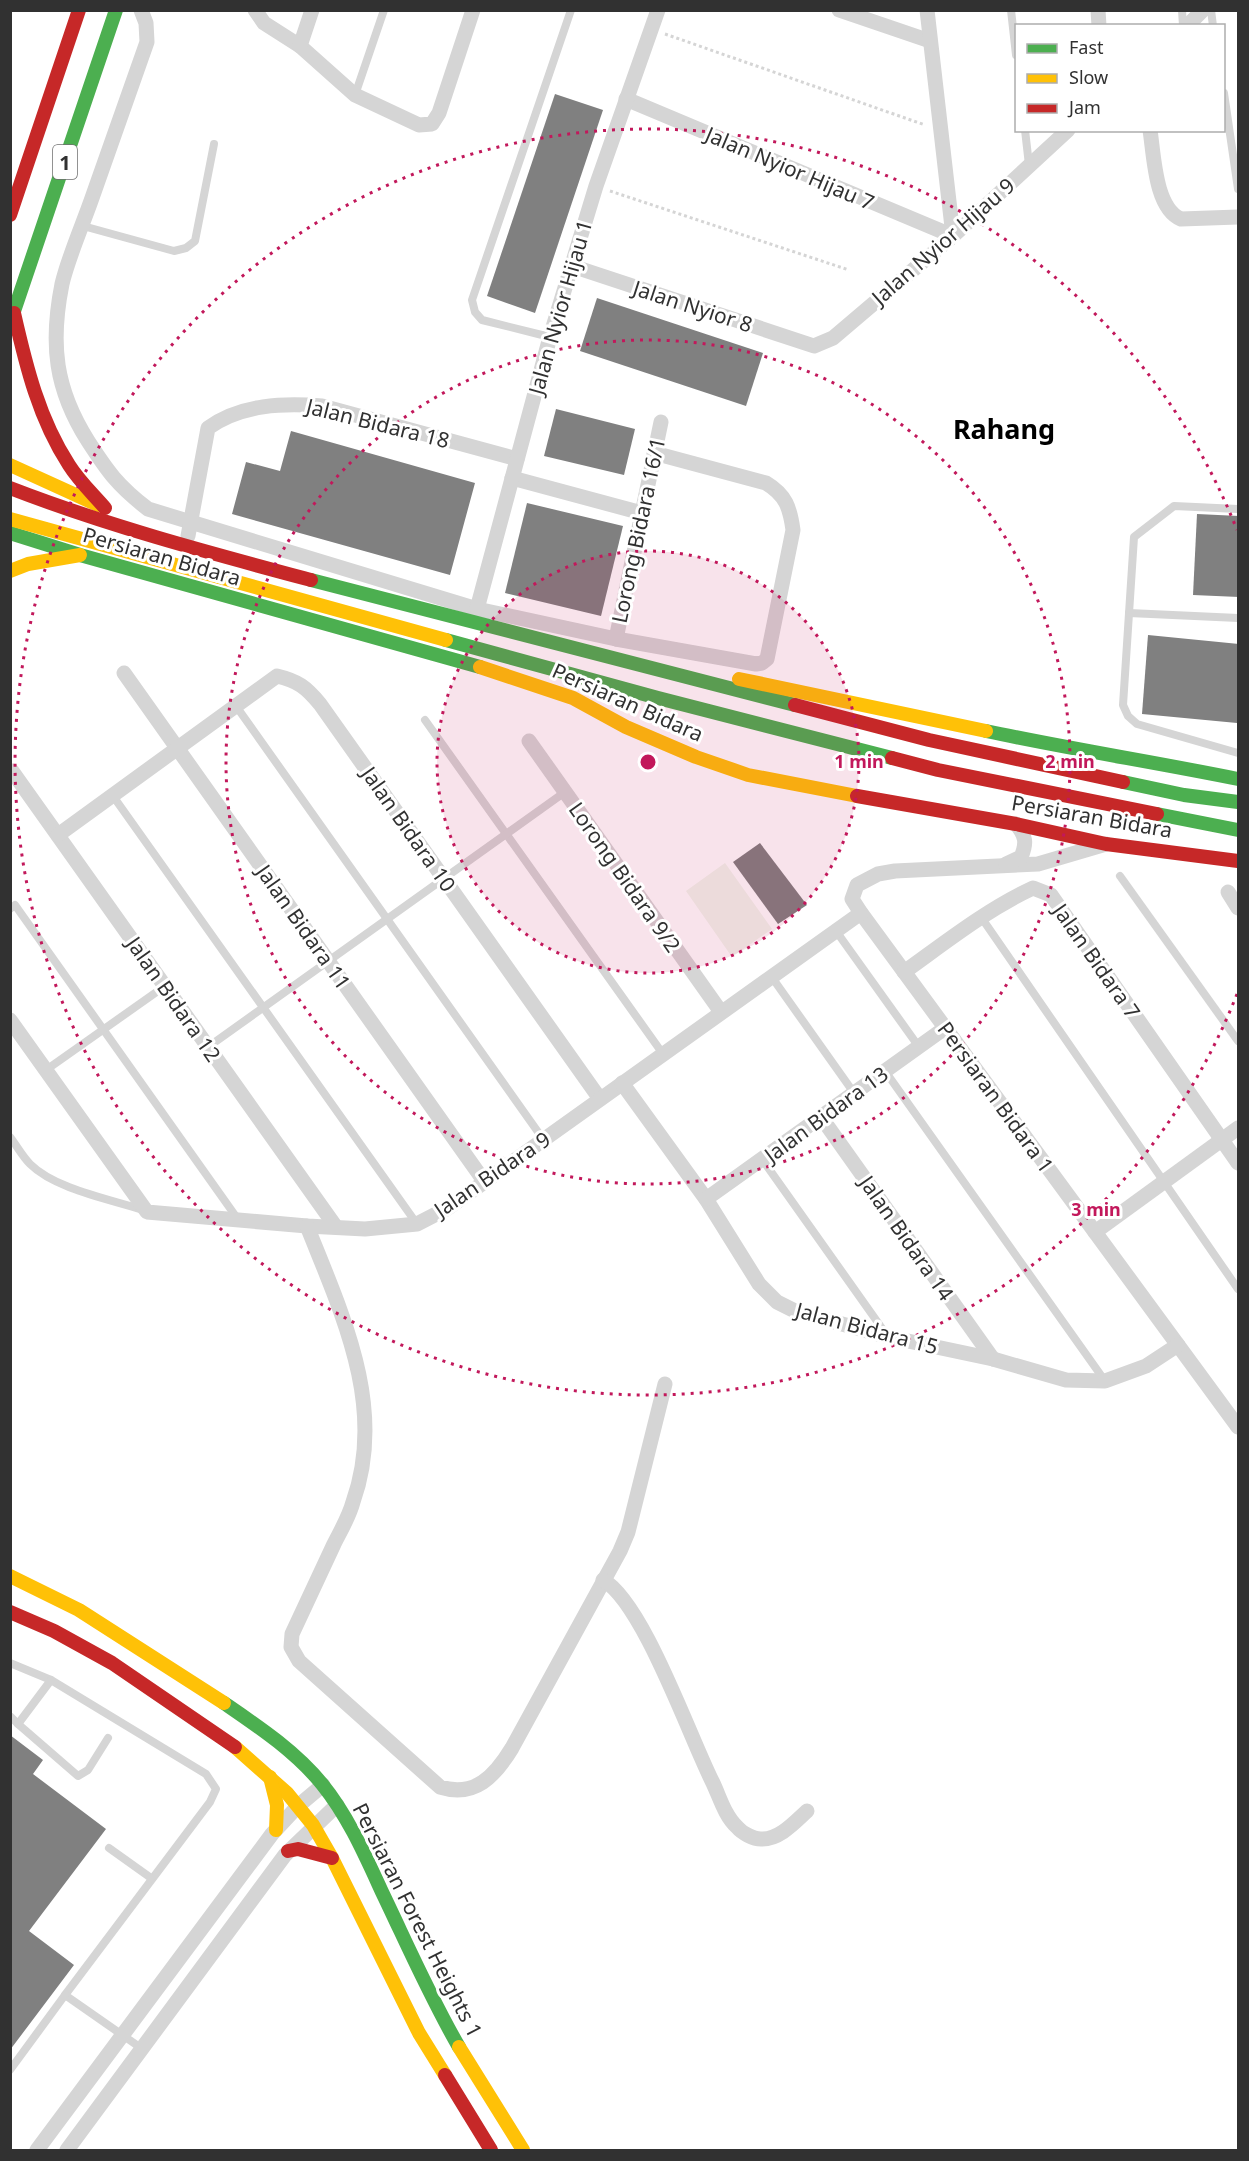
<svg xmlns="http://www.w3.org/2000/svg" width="1249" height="2161" font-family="'Noto Sans',sans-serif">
	<rect width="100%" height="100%" fill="#fff"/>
	<polygon fill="#f2f6ed" points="725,863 772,929 732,957 686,891"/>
	<g fill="#808080">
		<polygon points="555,94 603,110 535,313 487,296"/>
		<polygon points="597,298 763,353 746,406 580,351"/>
		<polygon points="556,409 635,429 624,475 544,456"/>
		<polygon points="291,431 475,483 450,575 232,514 246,462 280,471"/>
		<polygon points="527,503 623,526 601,616 505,593"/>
		<polygon points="1197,514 1239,516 1239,597 1193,595"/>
		<polygon points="1148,635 1239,644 1237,723 1142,714"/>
		<polygon points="760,843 807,905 778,924 733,862"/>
		<polygon points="10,1735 43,1760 33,1774 106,1829 29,1931 74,1965 10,2050"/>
	</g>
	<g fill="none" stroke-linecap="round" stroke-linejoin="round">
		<g stroke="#d5d5d5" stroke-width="3" stroke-dasharray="3 3" stroke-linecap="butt">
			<polyline points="665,34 925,125"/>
			<polyline points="610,191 849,270"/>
		</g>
		<g stroke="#d5d5d5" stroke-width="8">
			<polyline points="1011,10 1016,55"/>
			<polyline points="1182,10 1183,26"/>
			<polyline points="1211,10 1213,26"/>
			<polyline points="1224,93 1238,189"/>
			<polyline points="355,95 384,10"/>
			<polyline points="1025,130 1029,165"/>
			<polyline points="83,226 174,251 186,248 195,241 214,144"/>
			<polyline points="550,337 482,320 475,312 472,300 571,10"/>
			<polyline points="1238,509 1174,506 1134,537 1123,705 1128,716 1137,724 1238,753"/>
			<polyline points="1129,613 1238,618"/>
			<polyline points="236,706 543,1139"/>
			<polyline points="425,720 663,1054"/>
			<polyline points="113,796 417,1224"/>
			<polyline points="1120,876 1238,1041"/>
			<polyline points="10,909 15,905 237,1218"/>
			<polyline points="981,917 1238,1289"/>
			<polyline points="836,931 919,1047"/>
			<polyline points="771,976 854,1093"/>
			<polyline points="208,1047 565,792"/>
			<polyline points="46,1070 165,986"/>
			<polyline points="885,1071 1105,1381"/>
			<path d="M10,1137C17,1146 22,1156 30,1164C55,1189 109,1199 143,1210"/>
			<polyline points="762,1159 886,1334"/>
			<polyline points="10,1663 51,1680 206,1774 216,1789 210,1802 65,1995 141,2048"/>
			<polyline points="51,1680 18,1724 78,1776 88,1770 108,1738"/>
			<polyline points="11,1717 18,1724"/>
			<polyline points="109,1848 151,1878"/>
			<polyline points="10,2070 65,1995"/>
		</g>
		<g stroke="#d5d5d5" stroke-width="15">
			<path d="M141,10L146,23L147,42C129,94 110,146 92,198C83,224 68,258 62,284C50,344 55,389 88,441C108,472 118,486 148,509L477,609L616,639L756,664L762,663L767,659L793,530C790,508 786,495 766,483L654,453"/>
			<polyline points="255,10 264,23 300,46 355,95 419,125 432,124 439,113 473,10"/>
			<polyline points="839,10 930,41"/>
			<polyline points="927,10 953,236"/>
			<polyline points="1098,10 1099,26"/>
			<polyline points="1187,26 1203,10"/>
			<polyline points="300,46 312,10"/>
			<polyline points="626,99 953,236"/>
			<path d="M1150,130C1154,156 1155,208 1181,219L1238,217"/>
			<polyline points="572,266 814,346 833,338 953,236 1068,130"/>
			<polyline points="512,478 642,513"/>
			<path d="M188,536L208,428C241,404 284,403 322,406L517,459"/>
			<polyline points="477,609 550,337 596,186 658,10"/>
			<polyline points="616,639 661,422"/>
			<polyline points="124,673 484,1181"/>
			<polyline points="529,741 721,1012"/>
			<polyline points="12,771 336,1227"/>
			<path d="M58,835L277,676C298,681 306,687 320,704L600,1099"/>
			<polyline points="1106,844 1038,864 895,871 878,874 857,885 852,899 861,913 1238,1427"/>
			<path d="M1006,864L1021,857C1027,843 1026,836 1016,824"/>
			<polyline points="1228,892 1238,908"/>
			<path d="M904,972C946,942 986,910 1033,888L1051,895L1238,1163"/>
			<polyline points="10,1020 147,1212 307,1226 365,1229 417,1224 448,1208 861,913"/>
			<polyline points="622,1083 706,1199 759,1284 777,1302 795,1311 889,1337 993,1359 1066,1380 1105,1381 1146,1366 1178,1345"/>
			<polyline points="821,1117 993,1359"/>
			<polyline points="706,1199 945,1028"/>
			<path d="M307,1226C342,1314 387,1407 353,1502C349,1517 341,1530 334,1544C320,1574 306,1604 292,1634L291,1647L299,1661L440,1787C475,1798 495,1776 512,1748L620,1551L628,1532L665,1384"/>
			<polyline points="1095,1232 1238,1128"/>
			<path d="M603,1580C643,1602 690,1738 713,1783C720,1798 725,1816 737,1827C742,1833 753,1839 761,1839C779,1840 795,1822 807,1811"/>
			<polyline points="37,2150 272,1834 298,1806 323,1785"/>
			<polyline points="67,2150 285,1855 337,1805"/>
		</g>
		<g stroke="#4caf50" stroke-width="14">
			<polyline points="10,323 116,10"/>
			<polyline points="10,533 80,555 480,667"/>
			<polyline points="311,580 795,705"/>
			<polyline points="446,640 658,698 892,758"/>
			<path d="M986,731C1070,749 1154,762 1238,779"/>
			<polyline points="1123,782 1184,795 1238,802"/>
			<polyline points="1157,814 1238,830"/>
			<path d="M224,1703C259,1727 295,1751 322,1784C348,1816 365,1855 382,1892C407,1944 430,1997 459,2047"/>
		</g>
		<g stroke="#ffc107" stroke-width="14">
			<polyline points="10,465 98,505"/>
			<polyline points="10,519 446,640"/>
			<polyline points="10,571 28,564 80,555"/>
			<polyline points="480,667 573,698 626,727 696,757 748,775 857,796"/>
			<polyline points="739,679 986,731"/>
			<polyline points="10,1576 79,1610 224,1703"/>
			<polyline points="235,1747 287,1793 313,1825 332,1858 419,2033 445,2075"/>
			<polyline points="270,1777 277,1805 276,1830"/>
			<polyline points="459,2047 523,2150"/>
		</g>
		<g stroke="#c62828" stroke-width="14">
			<polyline points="10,215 79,10"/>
			<path d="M14,313C26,366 39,419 69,465C79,481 93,494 105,508"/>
			<path d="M10,488C108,526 210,553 311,580"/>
			<polyline points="795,705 929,740 1123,782"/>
			<polyline points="892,758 938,770 1157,814"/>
			<polyline points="857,796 1016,824 1106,844 1238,861"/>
			<polyline points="10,1612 54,1631 112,1663 235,1747"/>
			<polyline points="288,1851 298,1849 332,1858"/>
			<polyline points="445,2075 491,2150"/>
		</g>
	</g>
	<circle cx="648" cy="762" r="211" fill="#c2185b" fill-opacity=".12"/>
	<g fill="none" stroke="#c2185b" stroke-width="3" stroke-dasharray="3 6">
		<circle cx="648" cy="762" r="211"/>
		<circle cx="648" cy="762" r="422"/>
		<path d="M1237 994A633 633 0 1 1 1237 530"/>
	</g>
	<g text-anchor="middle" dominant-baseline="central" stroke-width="6" stroke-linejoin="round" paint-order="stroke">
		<rect fill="#fff" stroke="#6f6f6f" stroke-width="1.5" x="53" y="145" width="24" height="34" rx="4.5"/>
		<g font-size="20" font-weight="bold" fill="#313131">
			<text x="65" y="162">1</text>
		</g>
		<g font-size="21" fill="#313131" stroke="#fff">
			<text transform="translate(790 168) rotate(23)">Jalan Nyior Hijau 7</text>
			<text transform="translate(943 241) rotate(-41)">Jalan Nyior Hijau 9</text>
			<text transform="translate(693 306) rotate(18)">Jalan Nyior 8</text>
			<text transform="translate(560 307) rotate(-74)">Jalan Nyior Hijau 1</text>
			<text transform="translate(378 423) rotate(14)">Jalan Bidara 18</text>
			<text transform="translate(638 530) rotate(-78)">Lorong Bidara 16/1</text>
			<text transform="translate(162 556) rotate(16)">Persiaran Bidara</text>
			<text transform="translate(628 702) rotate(24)">Persiaran Bidara</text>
			<text transform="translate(1092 816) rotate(10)">Persiaran Bidara</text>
			<text transform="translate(409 829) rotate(55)">Jalan Bidara 10</text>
			<text transform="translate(625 877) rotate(55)">Lorong Bidara 9/2</text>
			<text transform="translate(304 927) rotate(55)">Jalan Bidara 11</text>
			<text transform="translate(1097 961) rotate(55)">Jalan Bidara 7</text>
			<text transform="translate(174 999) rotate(55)">Jalan Bidara 12</text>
			<text transform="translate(996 1097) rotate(54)">Persiaran Bidara 1</text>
			<text transform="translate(826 1114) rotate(-36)">Jalan Bidara 13</text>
			<text transform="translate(492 1174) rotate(-34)">Jalan Bidara 9</text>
			<text transform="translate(907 1238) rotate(55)">Jalan Bidara 14</text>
			<text transform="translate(867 1328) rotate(15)">Jalan Bidara 15</text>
			<text transform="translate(418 1920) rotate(63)">Persiaran Forest Heights 1</text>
		</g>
		<g font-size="27" font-weight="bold" fill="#000" stroke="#fff">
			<text x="1004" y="428">Rahang</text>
		</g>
	</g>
	<circle cx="648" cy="762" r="9" fill="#c2185b" stroke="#fff" stroke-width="3"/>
	<g font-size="18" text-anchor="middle" font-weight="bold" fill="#c2185b" stroke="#fff" stroke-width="6" stroke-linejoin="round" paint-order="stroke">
		<text x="859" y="768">1 min</text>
		<text x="1070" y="768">2 min</text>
		<text x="1096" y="1216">3 min</text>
	</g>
	<rect width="1249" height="2161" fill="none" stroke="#313131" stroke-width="24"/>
	<rect x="1015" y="24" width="210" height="108" fill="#ffffff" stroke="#adadad" stroke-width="1.5"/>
	<rect x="1027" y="44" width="30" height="9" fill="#4caf50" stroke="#adadad" stroke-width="1.5"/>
	<text x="1069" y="54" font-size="18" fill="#313131">Fast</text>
	<rect x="1027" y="74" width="30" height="9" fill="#ffc107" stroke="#adadad" stroke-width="1.5"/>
	<text x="1069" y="84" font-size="18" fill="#313131">Slow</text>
	<rect x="1027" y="104" width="30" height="9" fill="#c62828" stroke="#adadad" stroke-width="1.5"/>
	<text x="1069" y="114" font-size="18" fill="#313131">Jam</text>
</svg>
